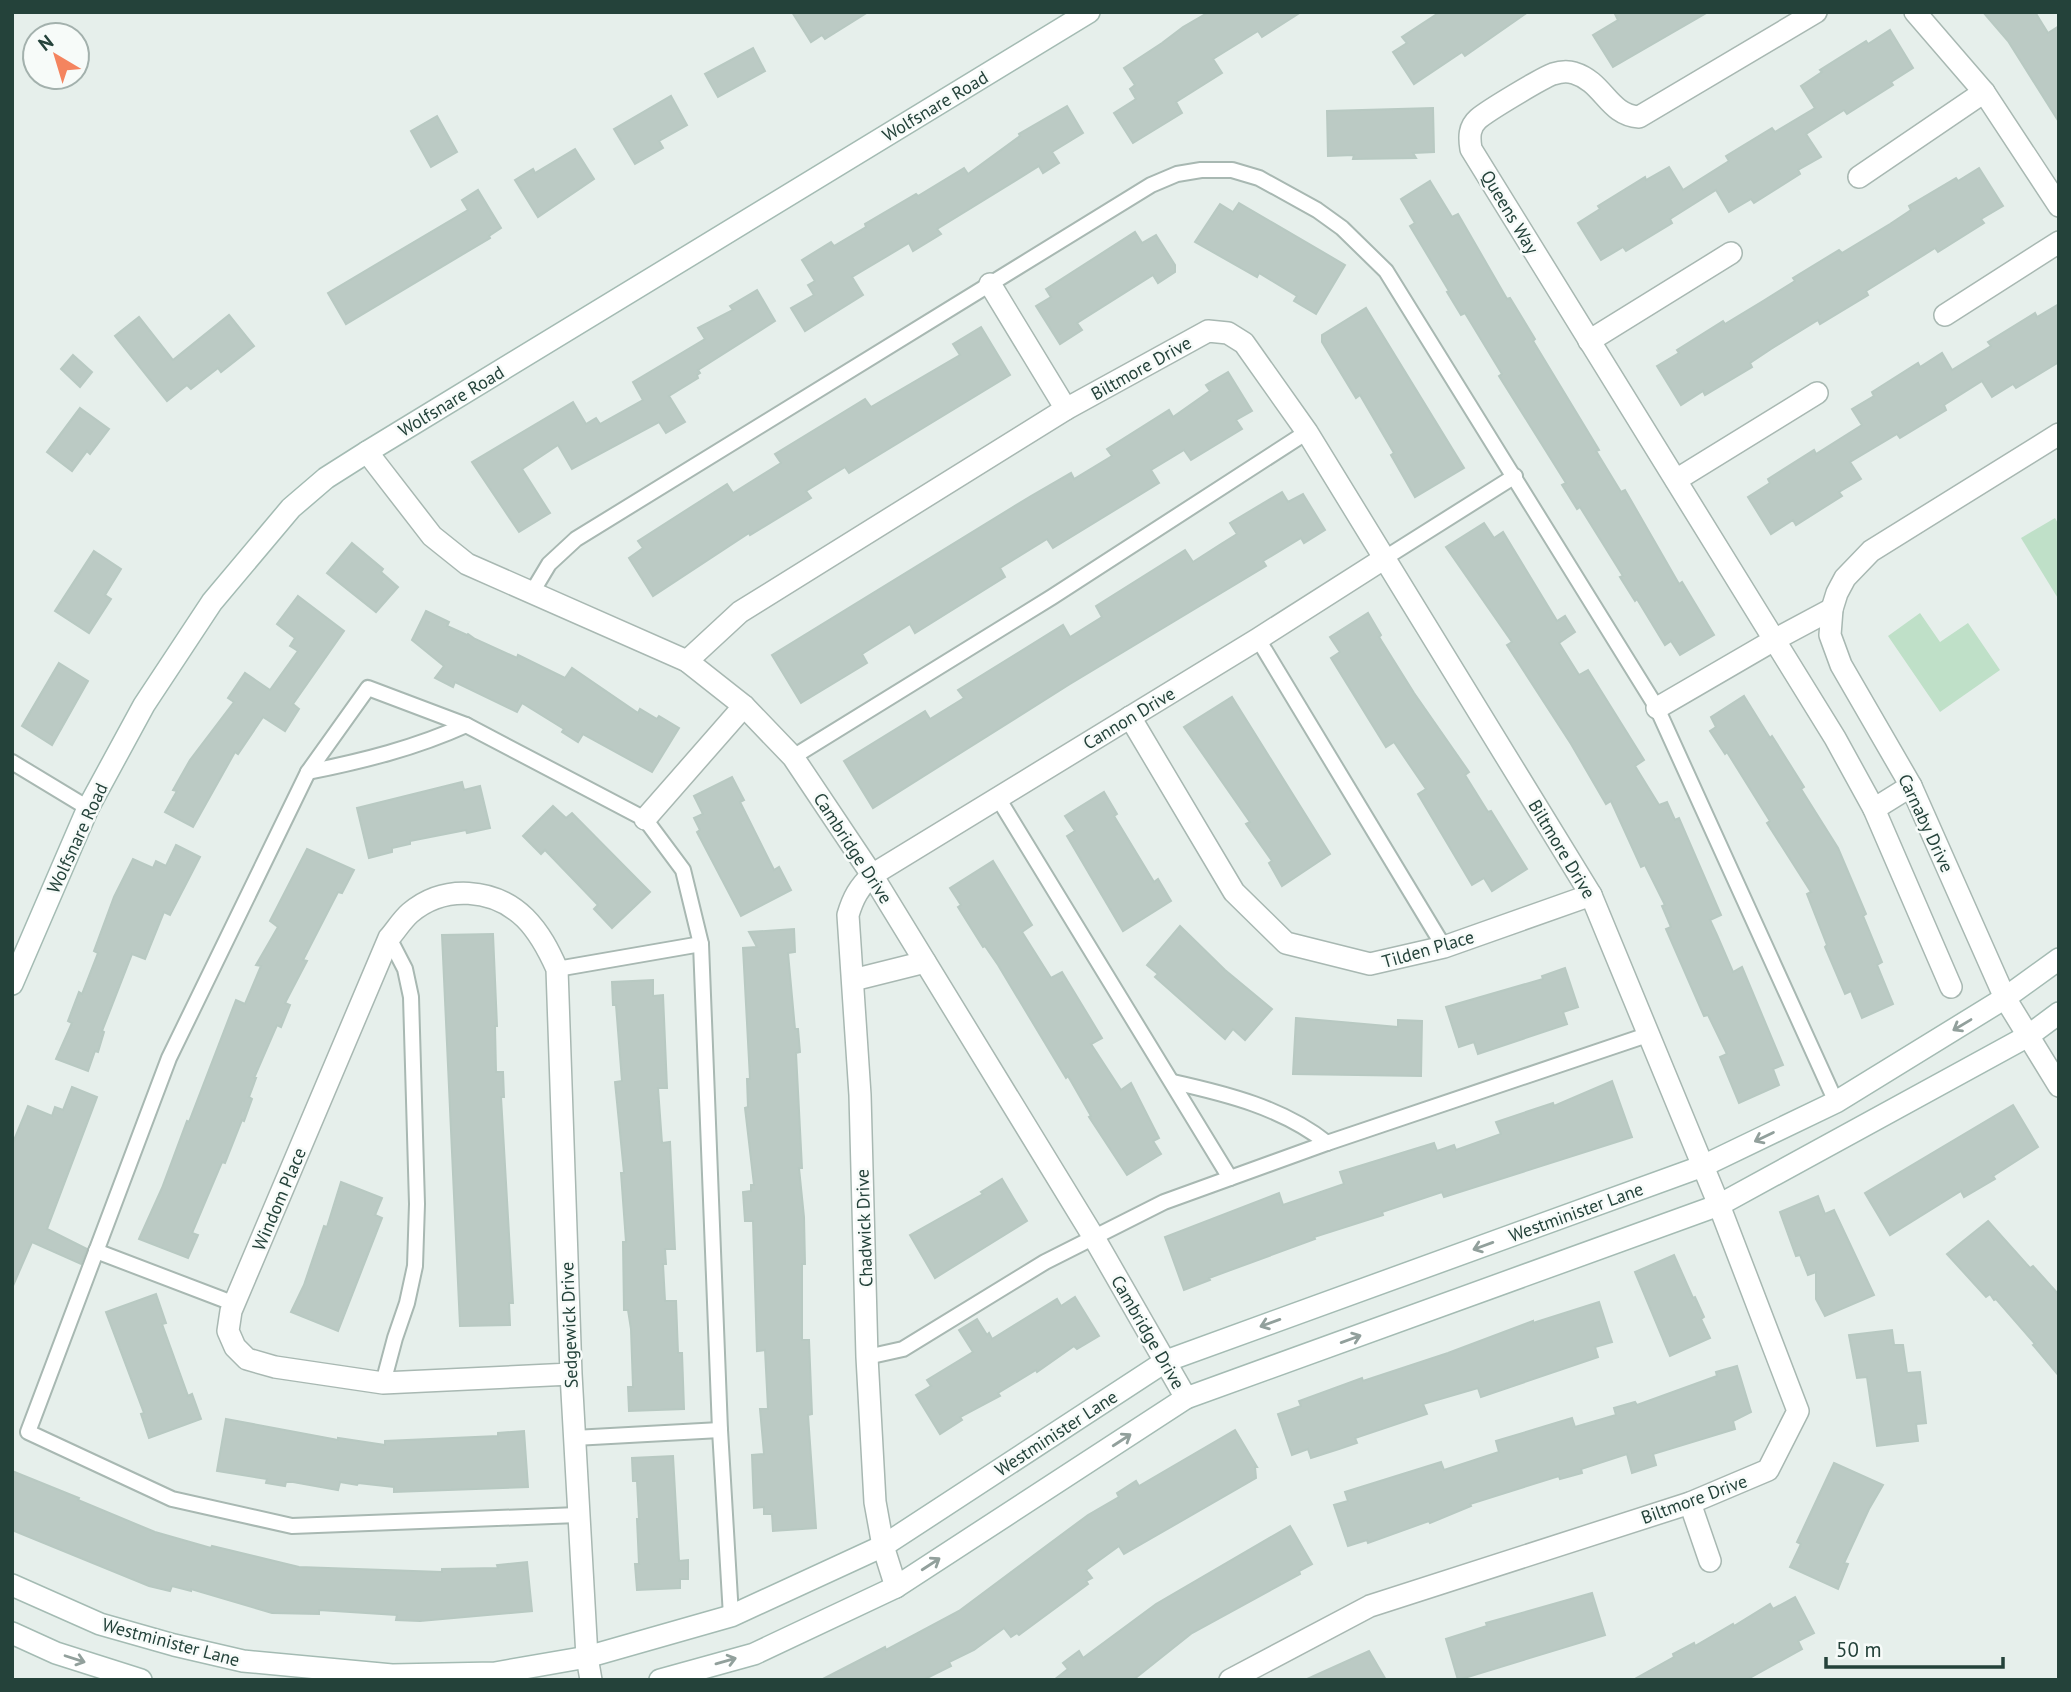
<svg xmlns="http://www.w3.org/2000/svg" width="2071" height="1692" font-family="'PT Sans',sans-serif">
	<rect width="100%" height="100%" fill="#e6efeb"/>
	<g fill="#bfe0c8">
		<polygon points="2055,518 2059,525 2059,600 2021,538"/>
		<polygon points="1920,613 1940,642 1968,623 2000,670 1940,712 1888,636"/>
	</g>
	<g fill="#bbcac4" stroke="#b8c9c2" stroke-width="2">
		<polygon points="792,12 868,12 825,39 822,35 811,42"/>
		<polygon points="1209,12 1301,12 1262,37 1258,31 1213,59 1222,73 1176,102 1182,113 1133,143 1114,113 1136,99 1130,89 1135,85 1124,68 1162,43 1183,27"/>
		<polygon points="1440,12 1528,12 1465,56 1462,52 1414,84 1393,52 1407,43 1402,37"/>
		<polygon points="1614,12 1708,12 1613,67 1593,35 1618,20"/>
		<polygon points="1983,12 2035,12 2048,33 2059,26 2059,122 2008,41"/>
		<polygon points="1890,30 1913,68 1891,82 1893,85 1847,114 1844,110 1806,134 1821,157 1798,170 1800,174 1754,203 1751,199 1729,212 1716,190 1670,219 1672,223 1626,251 1623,247 1601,260 1578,223 1600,209 1598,206 1645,177 1646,180 1669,167 1683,190 1729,161 1726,156 1772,128 1775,132 1815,108 1801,86 1822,72 1820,70 1858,46 1866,41 1868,44"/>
		<polygon points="753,48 765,71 718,97 705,74"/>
		<polygon points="671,96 687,125 659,141 663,148 635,164 614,129"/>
		<polygon points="1067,106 1083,133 1052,152 1059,163 1043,173 1039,166 937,229 941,234 913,251 909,243 852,277 863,295 805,331 791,308 814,295 808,285 815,281 802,260 831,242 834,246 866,227 865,224 916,194 918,196 964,168 968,174 1020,136 1019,134"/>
		<polygon points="1433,108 1434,152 1413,153 1416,158 1353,159 1354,155 1328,156 1327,111"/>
		<polygon points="437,116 457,152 431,167 411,131"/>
		<polygon points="575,149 594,179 538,217 515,180 533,169 535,173"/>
		<polygon points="1979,168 2003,206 1981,219 1984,223 1938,252 1935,248 1866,291 1868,295 1820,324 1818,320 1771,349 1750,363 1752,367 1705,395 1703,391 1681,405 1657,366 1679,353 1677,350 1723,321 1725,324 1763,301 1795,281 1793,278 1839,250 1842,253 1890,224 1911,210 1909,206 1956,178 1958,181"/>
		<polygon points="1430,181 1452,217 1458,214 1507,299 1510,298 1535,339 1533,341 1599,450 1596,451 1621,492 1625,490 1679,584 1682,582 1714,635 1680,655 1671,641 1665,645 1637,599 1635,601 1620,577 1623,576 1580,507 1577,509 1562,485 1566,483 1499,376 1502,374 1465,313 1461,315 1447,292 1449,291 1410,226 1415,223 1401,199"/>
		<polygon points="478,190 501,228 489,236 490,238 346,324 328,293 468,210 462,200"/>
		<polygon points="1239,203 1345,265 1316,314 1294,301 1297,296 1259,273 1257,277 1195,242 1220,204 1233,212"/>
		<polygon points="1135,232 1142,243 1156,235 1175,265 1175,272 1158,283 1153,275 1077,323 1082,330 1060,344 1036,306 1051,297 1046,289"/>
		<polygon points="757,290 775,321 698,370 700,373 697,375 698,378 669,396 685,422 666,433 659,422 572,469 558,445 522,469 550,513 519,532 472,462 573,402 586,424 596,418 600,424 643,400 633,382 705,339 698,328 733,310 730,306"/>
		<polygon points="2059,304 2059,362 2016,388 2013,384 1992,397 1982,381 1944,405 1946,410 1900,438 1897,434 1850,462 1861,479 1839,492 1842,496 1796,525 1793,520 1771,534 1748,497 1770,483 1768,479 1814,450 1816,454 1862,425 1852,409 1874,396 1872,392 1918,363 1920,367 1942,353 1952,370 1991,346 1988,342 2035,313 2037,317"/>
		<polygon points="1366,308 1464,468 1415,497 1391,455 1394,453 1360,395 1356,398 1322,342 1322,335"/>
		<polygon points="229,315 254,346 221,372 218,368 191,389 187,385 167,401 115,336 139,317 173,360"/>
		<polygon points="981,327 1010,375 849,473 845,467 806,491 811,498 750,535 749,533 653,596 629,558 643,548 638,541 727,484 733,493 781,463 775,454 865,399 871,407 960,355 953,344"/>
		<polygon points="73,355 92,372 80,387 61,369"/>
		<polygon points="1228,372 1252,411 1236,420 1242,429 1191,460 1184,450 1151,470 1159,483 1053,548 1047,539 1000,568 1005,577 915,633 910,624 862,654 867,663 801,703 772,655 1031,496 1071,473 1074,479 1112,456 1107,449 1169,410 1173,417 1210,391 1206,385"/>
		<polygon points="80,408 109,429 90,454 87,451 72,471 47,452"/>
		<polygon points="1282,492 1288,502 1303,494 1325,530 1304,543 1301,538 1263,561 1266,566 1070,684 873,808 844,761 925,711 930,719 964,698 958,690 1063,625 1070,637 1102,617 1096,606 1185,550 1193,562 1221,544 1237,534 1230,523"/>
		<polygon points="1484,523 1494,538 1503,532 1557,621 1565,616 1575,632 1559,643 1579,675 1588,670 1644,760 1635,766 1659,805 1667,802 1675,820 1679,818 1721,915 1710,920 1717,935 1733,972 1742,967 1783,1065 1773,1069 1779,1085 1739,1103 1720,1057 1727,1054 1708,1015 1704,1016 1666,929 1671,927 1662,906 1665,905 1645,865 1641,867 1611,801 1606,804 1571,744 1507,645 1512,642 1446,547"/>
		<polygon points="352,543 383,569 381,572 398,587 376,612 327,573"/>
		<polygon points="94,551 121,569 105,595 111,599 89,633 55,611"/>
		<polygon points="298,596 344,631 293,704 299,709 285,731 263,717 238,754 235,752 193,827 165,812 177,791 173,790 190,760 234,702 228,698 245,673 270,690 298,651 290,646 295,638 277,624"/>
		<polygon points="426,611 449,622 447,626 467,635 468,634 475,639 517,658 518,655 565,678 572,668 638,713 640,709 657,719 659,716 679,728 652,772 583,734 578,742 562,732 564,729 522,703 517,712 455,682 453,687 435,678 444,666 412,640"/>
		<polygon points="1368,613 1381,635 1379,637 1414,693 1469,772 1465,775 1488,812 1491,811 1527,869 1492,891 1484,878 1472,885 1418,794 1426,789 1394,742 1386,747 1331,658 1340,652 1330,637"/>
		<polygon points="59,663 88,681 52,745 22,726"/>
		<polygon points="1744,696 1770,738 1772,736 1804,787 1801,789 1838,848 1866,914 1863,916 1882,962 1877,965 1893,1004 1862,1018 1851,991 1845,994 1825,947 1827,945 1807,894 1811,892 1767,823 1770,821 1727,752 1725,754 1710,731 1716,727 1711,717"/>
		<polygon points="1232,697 1330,854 1282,886 1269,863 1272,861 1246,824 1250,822 1184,727"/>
		<polygon points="732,777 744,800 740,802 774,870 779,867 791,890 741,916 697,832 700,830 694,818 703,814 694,796"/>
		<polygon points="462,782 464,790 480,786 490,828 467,833 466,830 410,841 410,844 392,848 392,852 369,858 357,808"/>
		<polygon points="1104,792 1117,814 1114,816 1154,882 1158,879 1171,901 1123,931 1067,836 1075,831 1065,816"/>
		<polygon points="553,806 566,818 572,813 650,892 612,928 594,909 598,905 545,850 541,854 523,836"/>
		<polygon points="176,845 200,857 170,915 164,912 145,959 132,954 102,1031 104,1032 98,1052 95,1051 88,1071 56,1059 72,1023 68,1021 79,992 82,994 98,953 94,951 114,897 133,859 153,868 156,861 166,866"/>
		<polygon points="307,849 354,870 342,893 338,892 303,960 307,961 285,1003 290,1005 281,1027 277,1025 254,1078 256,1078 249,1097 252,1099 244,1121 242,1120 225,1163 222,1162 192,1233 198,1235 188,1258 139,1239 162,1188 187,1121 189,1122 236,1000 245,1004 261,966 256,965 278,927 270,921"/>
		<polygon points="993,861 1032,925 1022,932 1051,978 1062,972 1102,1038 1091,1044 1121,1090 1131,1083 1159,1138 1153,1141 1161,1154 1127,1175 1089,1117 1091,1116 1068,1076 1066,1078 998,965 985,946 983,947 958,907 961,905 950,888"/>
		<polygon points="1180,926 1225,970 1272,1009 1245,1040 1233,1029 1225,1039 1155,977 1158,974 1147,965"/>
		<polygon points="794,929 795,952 788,953 795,1029 798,1029 800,1052 796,1053 802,1168 799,1168 804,1217 805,1264 802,1264 802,1340 809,1340 812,1414 808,1415 816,1528 773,1531 772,1514 764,1514 764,1507 754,1508 752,1455 764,1454 760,1409 768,1409 765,1350 757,1351 753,1221 745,1221 743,1192 751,1191 751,1185 754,1185 745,1108 748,1107 747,1079 750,1079 743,948 757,947 749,932"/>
		<polygon points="493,934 497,1026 495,1026 496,1072 503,1072 504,1097 501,1097 513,1303 509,1303 510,1325 460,1326 442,935"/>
		<polygon points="1565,968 1578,1007 1563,1012 1567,1024 1478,1054 1474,1042 1459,1047 1446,1007 1543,979 1542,976"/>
		<polygon points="653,980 653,996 663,995 667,1088 658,1088 662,1143 670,1142 675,1249 665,1249 666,1264 663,1264 665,1301 676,1301 678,1353 682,1353 684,1409 629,1411 628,1387 633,1387 631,1329 628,1310 624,1310 623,1242 626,1242 621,1173 624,1173 615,1082 622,1081 616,1005 613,1005 612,982"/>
		<polygon points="1296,1018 1398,1027 1398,1020 1422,1021 1421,1076 1293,1074"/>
		<polygon points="1612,1081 1632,1137 1444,1197 1442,1192 1382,1212 1383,1215 1314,1237 1315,1239 1209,1278 1210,1280 1184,1290 1165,1237 1279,1193 1283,1205 1344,1184 1340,1172 1434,1143 1437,1151 1454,1145 1456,1150 1501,1134 1496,1122 1553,1103 1554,1106"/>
		<polygon points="72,1087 97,1097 47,1229 87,1249 81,1264 32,1242 12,1288 12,1145 28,1106 52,1116 55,1107 63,1110"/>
		<polygon points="2013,1105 2038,1147 1993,1176 1995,1179 1964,1197 1961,1191 1890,1235 1865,1193"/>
		<polygon points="1002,1179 1027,1221 935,1278 910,1235 983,1194 981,1192"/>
		<polygon points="341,1182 382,1198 375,1215 382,1218 338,1331 291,1312 304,1285 324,1226 327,1227"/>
		<polygon points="1818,1196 1825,1214 1834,1210 1874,1295 1825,1316 1816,1299 1816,1272 1808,1275 1800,1255 1796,1256 1780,1212"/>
		<polygon points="1988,1221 2030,1268 2033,1266 2059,1295 2059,1376 2033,1345 2035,1344 1996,1299 1994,1300 1990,1294 1986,1297 1947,1254"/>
		<polygon points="1674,1255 1693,1298 1695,1297 1704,1317 1701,1319 1710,1338 1670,1356 1635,1272"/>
		<polygon points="156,1294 166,1323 162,1324 188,1396 192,1394 201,1419 149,1438 141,1414 144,1413 106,1312"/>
		<polygon points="1075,1297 1099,1336 1077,1349 1074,1346 1037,1372 1036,1370 998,1393 1000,1396 960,1417 962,1420 940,1434 916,1395 931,1386 927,1380 973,1352 959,1330 977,1319 987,1335 989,1333 992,1339 1057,1299 1061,1306"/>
		<polygon points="1599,1302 1612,1342 1595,1347 1598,1357 1481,1397 1478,1388 1423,1404 1427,1414 1355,1438 1357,1443 1339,1449 1311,1458 1308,1449 1292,1455 1278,1414 1301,1406 1299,1401 1362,1378 1363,1381 1448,1353 1533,1321 1533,1323"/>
		<polygon points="1892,1330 1894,1345 1903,1345 1907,1373 1920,1372 1926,1423 1916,1424 1918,1441 1877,1446 1867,1377 1857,1378 1849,1335"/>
		<polygon points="1737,1366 1751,1412 1733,1421 1735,1429 1653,1454 1656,1465 1632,1473 1627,1454 1581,1469 1582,1473 1560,1479 1559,1476 1470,1504 1471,1506 1430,1523 1429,1521 1368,1543 1367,1540 1348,1546 1334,1505 1348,1501 1345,1492 1441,1462 1444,1470 1499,1452 1496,1441 1572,1418 1575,1427 1616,1415 1614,1408 1635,1402 1637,1405 1717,1376 1716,1372"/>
		<polygon points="226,1419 338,1440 338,1438 385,1445 385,1441 498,1436 498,1433 524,1431 528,1487 394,1492 394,1487 358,1483 357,1485 340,1482 338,1490 293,1482 286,1482 285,1486 266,1483 267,1479 217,1471"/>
		<polygon points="1235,1430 1257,1467 1255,1467 1256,1478 1124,1554 1119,1546 1086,1570 1092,1578 1086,1581 1088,1584 1019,1635 1017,1633 1011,1637 1004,1628 974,1650 949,1662 951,1666 923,1680 821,1680 885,1647 886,1650 959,1611 1088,1515 1119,1497 1117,1493 1136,1481 1139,1486"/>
		<polygon points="673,1456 679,1561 688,1560 688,1579 680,1579 680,1588 637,1590 635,1564 639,1564 637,1519 639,1519 637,1481 633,1481 632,1458"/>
		<polygon points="1834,1463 1883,1485 1869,1509 1844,1563 1848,1564 1838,1589 1790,1567 1801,1544 1797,1542"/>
		<polygon points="12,1471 79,1498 78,1500 155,1532 211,1548 212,1546 299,1567 442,1572 442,1569 498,1568 497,1565 527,1562 532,1611 420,1621 396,1620 397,1615 319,1610 319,1614 272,1613 191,1589 191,1591 172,1586 170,1591 149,1586 12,1530"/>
		<polygon points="1290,1526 1312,1564 1299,1571 1300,1574 1192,1633 1133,1680 1054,1680 1068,1669 1063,1663 1079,1651 1083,1658 1156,1604"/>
		<polygon points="1592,1593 1605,1635 1458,1680 1446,1639 1487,1626 1486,1623"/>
		<polygon points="1795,1597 1814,1633 1798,1641 1802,1649 1746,1680 1633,1680 1674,1657 1673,1654 1694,1643 1695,1646 1733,1624 1734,1626 1770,1604 1773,1609"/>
		<polygon points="1369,1651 1386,1680 1305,1680"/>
	</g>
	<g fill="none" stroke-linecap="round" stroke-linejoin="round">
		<defs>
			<g id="lane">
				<polyline points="1385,558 1515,476"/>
				<polyline points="531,594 549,564 576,539 1151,185 1177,174 1201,170 1232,170 1259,178 1317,210 1342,228 1386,271 1657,708 1836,1102"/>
				<polyline points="1258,639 1444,947"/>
				<polyline points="793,757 1052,597 1307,432"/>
				<polyline points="12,762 88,808"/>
				<path d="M308,772C363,761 415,748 466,725"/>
				<polyline points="998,798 1230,1178"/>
				<polyline points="557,969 701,944"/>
				<path d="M1173,1082C1227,1094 1283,1108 1327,1143L1650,1034"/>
				<polyline points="96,1251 235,1304"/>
				<polyline points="867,1357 903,1349 1045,1262 1164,1202 1327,1143"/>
				<polyline points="383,1383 395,1338 407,1303 415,1266 417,1204 411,997 405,969 389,938"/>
				<polyline points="574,1438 720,1430"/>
				<polyline points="578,1515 292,1526 172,1499 28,1432 169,1058 308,772 368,688 466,725 645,819 683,870 701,944 720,1430 731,1616"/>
			</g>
			<g id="street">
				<path d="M1816,12L1639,117C1608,115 1604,82 1574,73C1568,71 1559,72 1553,74C1542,78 1487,111 1478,119C1469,127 1469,137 1471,149L1835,738L1874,809L1951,987"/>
				<polyline points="1915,12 1984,92 2059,206"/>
				<polyline points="1859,177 1984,92"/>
				<polyline points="990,284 1066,409"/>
				<polyline points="1945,315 2059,242"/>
				<polyline points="1589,341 1731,253"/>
				<polyline points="2059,434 1871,551 1845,578 1837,593 1832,609 1830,635 1841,665 1911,786 2005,998 2059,1086"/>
				<polyline points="367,452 432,536 467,564 687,661 744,706 793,757 872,875 1093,1236 1186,1398"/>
				<polyline points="1676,480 1817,393"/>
				<polyline points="687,661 740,612 1066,409 1208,331 1228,333 1244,343 1307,432 1591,895 1719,1205 1798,1411 1768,1470 1690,1503 1370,1606 1230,1680"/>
				<polyline points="1657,708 1774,640 1832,609"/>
				<polyline points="1130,717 1234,892 1286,943 1370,964 1444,947 1591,895"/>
				<polyline points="1874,809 1911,786"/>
				<polyline points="645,819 744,706"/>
				<polyline points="853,980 925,962"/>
				<path d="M571,1374L383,1383L275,1367L247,1359L235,1347L228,1331L231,1311L389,938C396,930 402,920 410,913C444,884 494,888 525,918C540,933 549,951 557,969L571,1374L587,1657L591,1680"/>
				<polyline points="1690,1503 1710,1561"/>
				<path d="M896,1587L883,1546L875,1502L867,1357L860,1095L848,915C853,898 859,887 872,875L1258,639L1385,558"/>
			</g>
			<g id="secondary">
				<polyline points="12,984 88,808 144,705 212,602 291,508 326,478 367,452 1089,12"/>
				<polyline points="12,1585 100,1624 174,1645 243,1661 392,1675 495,1673 587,1657 731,1616 883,1546 1166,1361 1703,1166 1836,1102 2005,998 2059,959"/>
				<polyline points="12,1633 56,1653 141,1680"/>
				<polyline points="660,1680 754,1654 896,1587 1186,1398 1719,1205 2028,1036 2059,1013"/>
			</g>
		</defs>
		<use href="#lane" stroke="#a8b8b2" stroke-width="18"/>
		<use href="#street" stroke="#a8b8b2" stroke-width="24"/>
		<use href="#secondary" stroke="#a4bbb3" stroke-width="24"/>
		<use href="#lane" stroke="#fff" stroke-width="14"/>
		<use href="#street" stroke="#fff" stroke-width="21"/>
		<use href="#secondary" stroke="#fff" stroke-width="21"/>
	</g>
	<defs><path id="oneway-shaft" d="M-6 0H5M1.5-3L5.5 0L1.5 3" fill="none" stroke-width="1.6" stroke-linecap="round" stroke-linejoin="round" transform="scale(1.75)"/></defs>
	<g stroke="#92a09c">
		<use href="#oneway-shaft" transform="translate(1962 1025) rotate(149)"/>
		<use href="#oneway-shaft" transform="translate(1764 1137) rotate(154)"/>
		<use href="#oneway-shaft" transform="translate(1483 1246) rotate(160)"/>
		<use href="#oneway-shaft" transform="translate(1270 1323) rotate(160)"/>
		<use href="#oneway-shaft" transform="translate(1351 1339) rotate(-20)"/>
		<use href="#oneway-shaft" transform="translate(1122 1440) rotate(-33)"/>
		<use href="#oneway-shaft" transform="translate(931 1564) rotate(-33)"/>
		<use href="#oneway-shaft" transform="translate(75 1659) rotate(18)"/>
		<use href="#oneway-shaft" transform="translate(726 1661) rotate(-16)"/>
	</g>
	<g text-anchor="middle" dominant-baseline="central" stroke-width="5" stroke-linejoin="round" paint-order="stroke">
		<g font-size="18" fill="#24423a" stroke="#f7fbf9">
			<text transform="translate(935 106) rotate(-31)">Wolfsnare Road</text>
			<text transform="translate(1510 212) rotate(59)">Queens Way</text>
			<text transform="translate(1141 368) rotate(-29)">Biltmore Drive</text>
			<text transform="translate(451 401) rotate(-31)">Wolfsnare Road</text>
			<text transform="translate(1129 718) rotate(-31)">Cannon Drive</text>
			<text transform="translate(1926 823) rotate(65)">Carnaby Drive</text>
			<text transform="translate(77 838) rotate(-65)">Wolfsnare Road</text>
			<text transform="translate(853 848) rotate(57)">Cambridge Drive</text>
			<text transform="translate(1562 849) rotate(59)">Biltmore Drive</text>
			<text transform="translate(1428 949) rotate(-16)">Tilden Place</text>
			<text transform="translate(279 1199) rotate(-67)">Windom Place</text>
			<text transform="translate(1576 1212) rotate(-20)">Westminister Lane</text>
			<text transform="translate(864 1228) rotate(-92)">Chadwick Drive</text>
			<text transform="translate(569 1325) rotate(-92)">Sedgewick Drive</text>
			<text transform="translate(1148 1332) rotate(60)">Cambridge Drive</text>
			<text transform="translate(1056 1433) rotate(-33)">Westminister Lane</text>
			<text transform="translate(1694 1499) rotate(-20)">Biltmore Drive</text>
			<text transform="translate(171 1642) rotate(15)">Westminister Lane</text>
		</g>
	</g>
	<rect width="2071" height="1692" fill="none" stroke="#24423a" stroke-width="28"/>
	<g transform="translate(56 56) rotate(322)"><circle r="33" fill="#f7fbf9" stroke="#a3b1ad" stroke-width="2"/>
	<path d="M0-5L12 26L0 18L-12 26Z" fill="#f4845f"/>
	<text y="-10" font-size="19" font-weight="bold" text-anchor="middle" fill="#24423a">N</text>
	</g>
	<path d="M1826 1657v10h177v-10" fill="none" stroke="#24423a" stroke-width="3.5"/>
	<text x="1836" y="1657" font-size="21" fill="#24423a" stroke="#f7fbf9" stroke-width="5" paint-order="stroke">50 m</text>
</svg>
